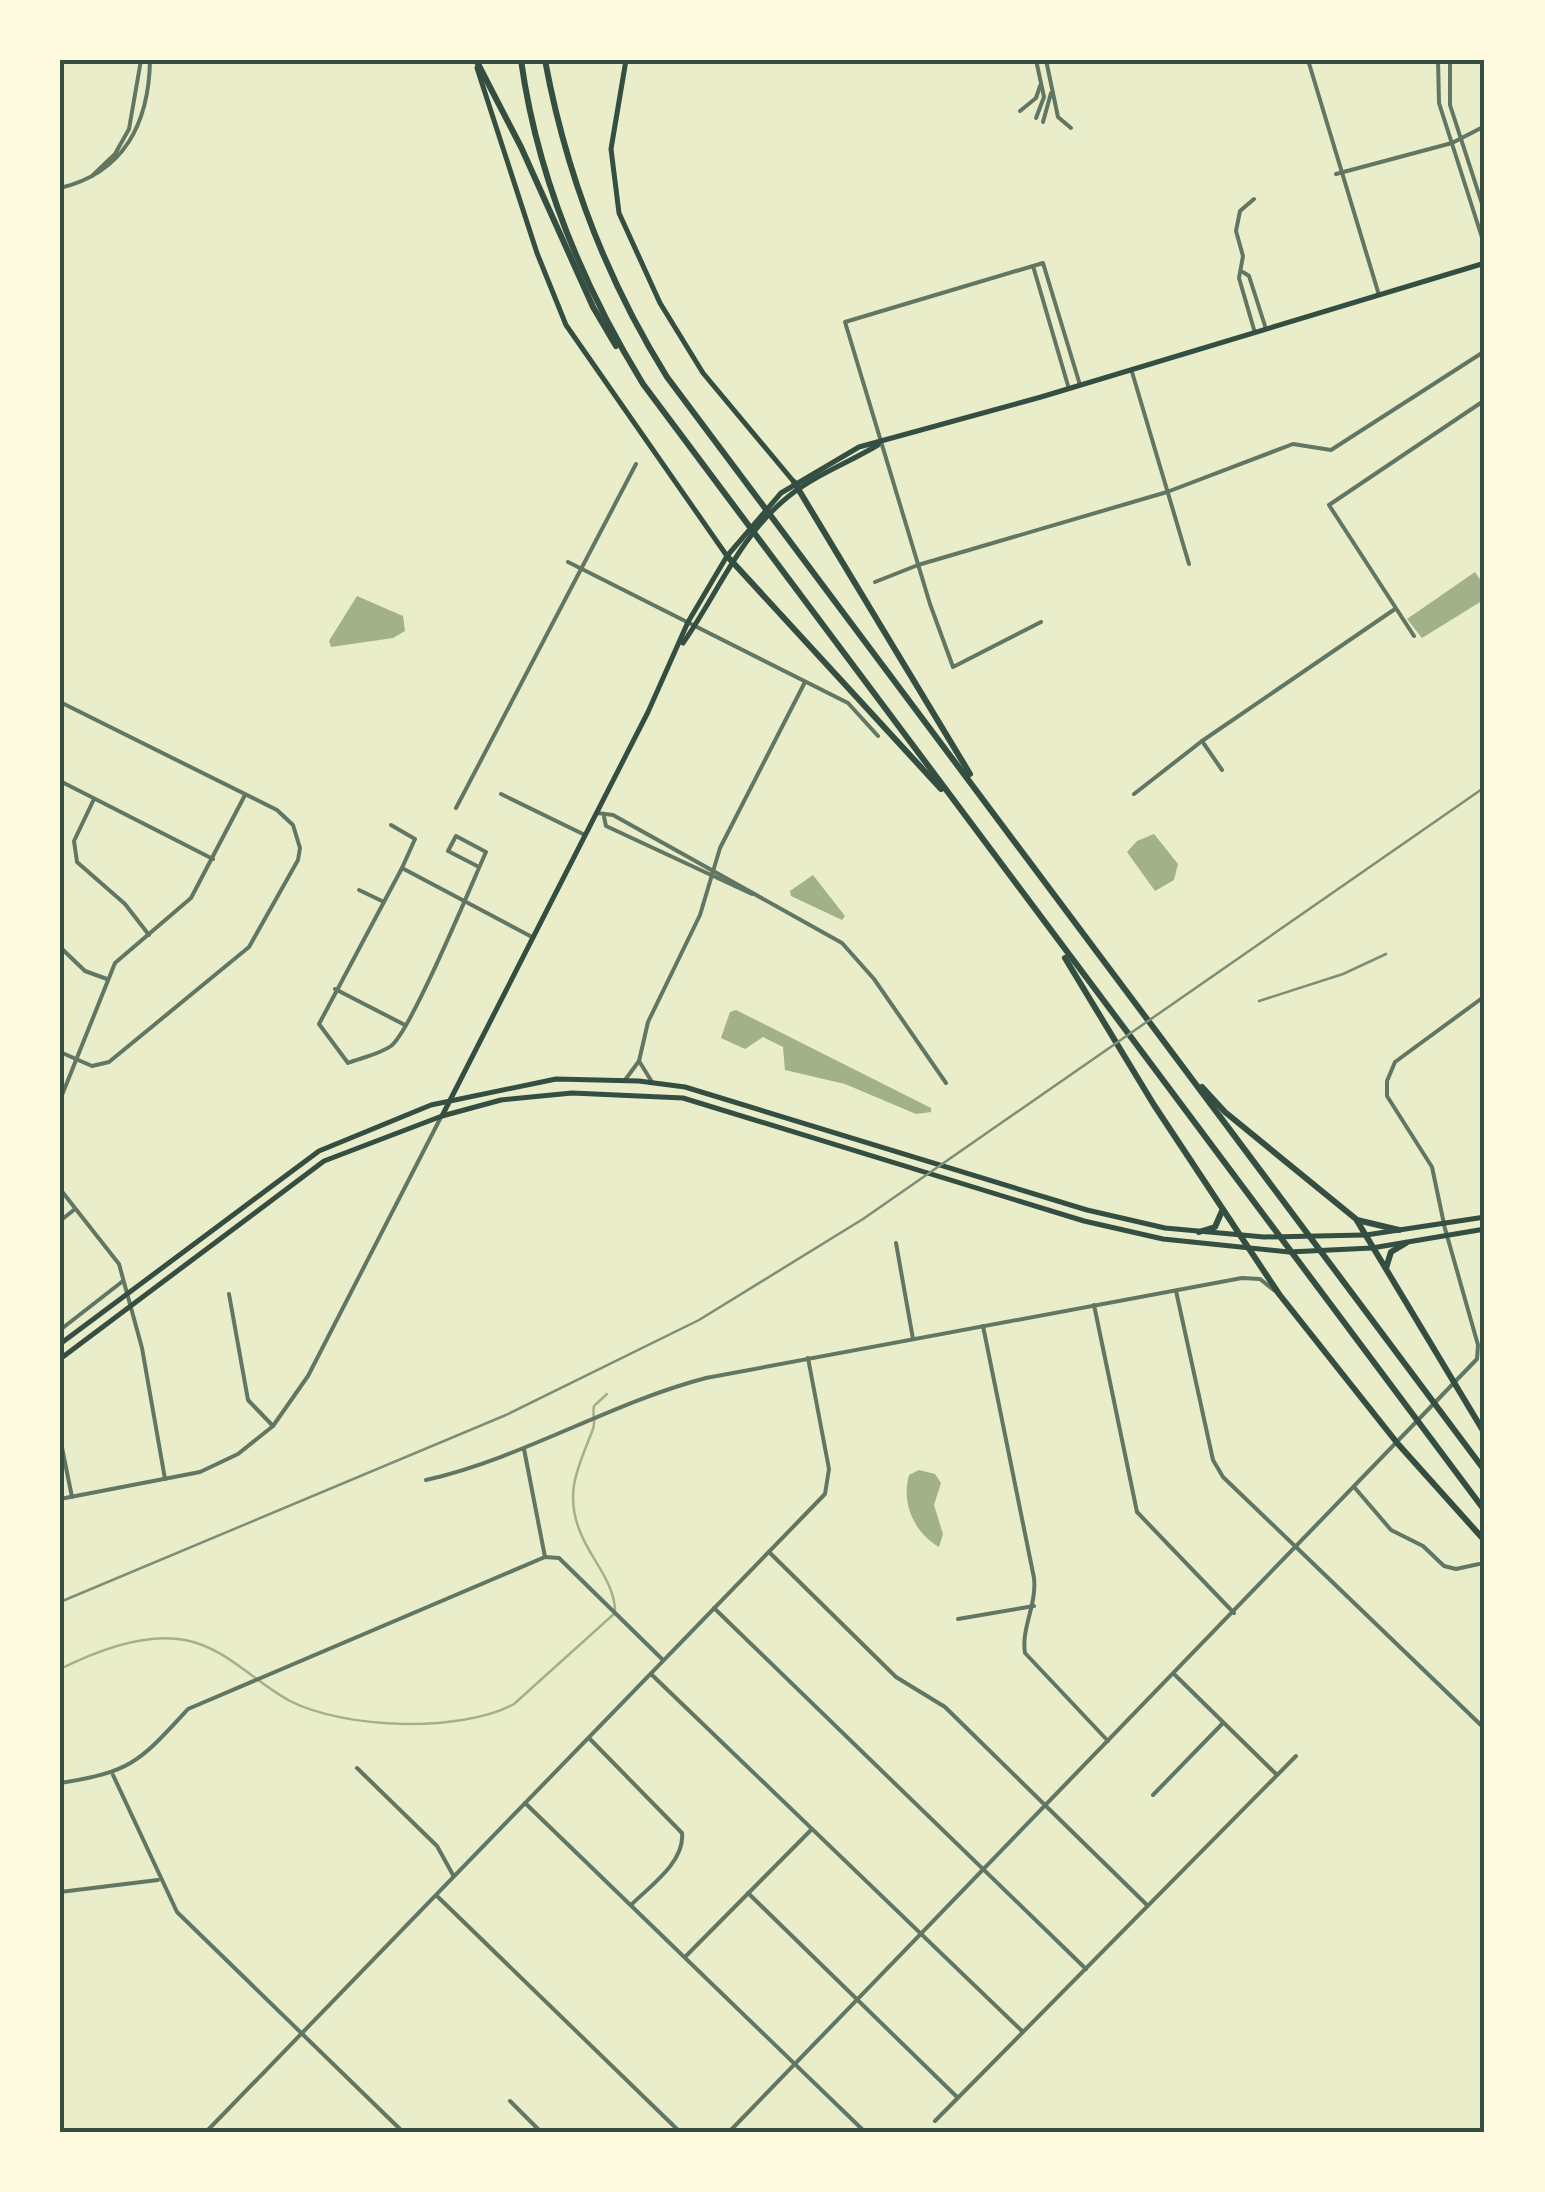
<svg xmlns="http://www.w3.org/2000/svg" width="1545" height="2192" font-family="Karla,sans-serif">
	<rect width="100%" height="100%" fill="#e9edc9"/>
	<g fill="#a3b18a">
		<polygon points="1475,572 1485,587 1485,599 1422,638 1407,619"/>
		<polygon points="357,596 403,616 405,631 393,638 331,647 329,641"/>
		<polygon points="1154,834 1178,864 1174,880 1155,891 1127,852 1137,841"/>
		<polygon points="813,875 845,916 842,920 791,896 790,891"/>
		<polygon points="736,1010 931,1108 931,1112 916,1114 845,1084 785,1070 783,1047 763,1037 745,1049 721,1038 730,1012"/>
		<path d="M919,1470L935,1474L941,1483L934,1505L943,1534L939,1547C914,1532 901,1504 909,1475Z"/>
	</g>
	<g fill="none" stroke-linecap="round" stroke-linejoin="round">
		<path stroke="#a3b18a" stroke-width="2.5" d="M60,1669C96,1651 144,1632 185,1640C227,1648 254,1682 290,1701C345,1729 460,1733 514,1704L615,1613C616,1584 591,1559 581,1534C563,1492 579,1466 593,1429C596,1420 592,1415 594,1406L607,1394"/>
		<g stroke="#617663" stroke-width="4">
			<polyline points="1046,60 1058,117 1071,128"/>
			<polyline points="1308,60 1379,295"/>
			<polyline points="1020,111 1036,98 1040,86"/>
			<polyline points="1036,118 1044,97 1036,60"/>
			<polyline points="1043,122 1051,93"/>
			<polyline points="1336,174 1452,143 1485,126"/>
			<polyline points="92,176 115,154 129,129 141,60"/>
			<path d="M60,188C124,173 149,123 150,60"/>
			<polyline points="1254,199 1240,211 1236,231 1243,256 1239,278 1255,333"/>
			<polyline points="1033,266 1069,389"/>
			<polyline points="1243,272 1249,276 1266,329"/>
			<polyline points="1132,372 1189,564"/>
			<polyline points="568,562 848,703 878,736"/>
			<polyline points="875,582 918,565 1167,492 1293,444 1331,450 1485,351"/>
			<polyline points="1041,622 953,667 930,604 845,322 1043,263 1080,385"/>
			<polyline points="1414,636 1329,505 1485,400"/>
			<polyline points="60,702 277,810 293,825 300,848 298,860 249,947 109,1062 92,1066 60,1052"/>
			<polyline points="1202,741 1222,770"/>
			<polyline points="60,781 213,859"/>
			<polyline points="501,794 585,835"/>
			<polyline points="1134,794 1202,741 1395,609"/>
			<polyline points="94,799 74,841 77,862 125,904 149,935"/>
			<polyline points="456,808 636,464"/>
			<polyline points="597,813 613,815 842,943 874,979 946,1083"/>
			<polyline points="604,817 606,826 752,894"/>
			<polyline points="391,825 415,839 402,868 532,937"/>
			<path d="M402,868L319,1024L348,1063C361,1058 380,1054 391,1046C411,1031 472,883 486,852L456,836L448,851L479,867"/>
			<polyline points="359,890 384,902"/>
			<polyline points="60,947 85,971 107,979"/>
			<polyline points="335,989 405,1025"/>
			<polyline points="639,1061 652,1082"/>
			<polyline points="625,1080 639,1061 648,1022 700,915 720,848 805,682"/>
			<polyline points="60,1100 115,963 191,898 245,795"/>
			<polyline points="60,1189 119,1264 142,1348 165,1479"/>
			<polyline points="60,1221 75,1209"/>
			<polyline points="1444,1224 1432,1167 1387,1096 1387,1081 1395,1062 1485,996"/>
			<polyline points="896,1243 913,1339"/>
			<polyline points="1176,1291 1213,1460 1223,1477 1297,1548"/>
			<polyline points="229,1294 248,1400 273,1426"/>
			<polyline points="1094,1305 1137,1512 1234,1613"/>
			<path d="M983,1326L1034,1578C1037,1605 1021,1628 1025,1653L1108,1741"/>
			<polyline points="60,1330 123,1281"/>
			<polyline points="60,1438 72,1497"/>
			<polyline points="524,1449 545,1557"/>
			<path d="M426,1480C523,1458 610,1403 706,1378L1242,1278L1260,1279L1275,1291"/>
			<polyline points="1355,1488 1391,1530 1423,1546 1444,1566 1456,1569 1479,1564"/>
			<polyline points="769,1552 896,1677 945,1707 1147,1905"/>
			<polyline points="714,1608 1086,1969"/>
			<polyline points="958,1619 1034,1606"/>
			<polyline points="651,1674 1022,2031"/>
			<polyline points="1174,1674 1276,1774"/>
			<path d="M589,1738L682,1833C685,1862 650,1886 631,1905"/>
			<polyline points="357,1768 437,1846 453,1875"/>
			<polyline points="113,1775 177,1912 403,2132"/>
			<path d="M60,1783C132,1772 140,1761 188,1709L545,1557L559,1558L663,1660"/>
			<polyline points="1153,1795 1223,1723"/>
			<polyline points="525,1803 865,2132"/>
			<polyline points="60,1892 158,1880"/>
			<polyline points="748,1893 956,2096"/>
			<polyline points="437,1896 680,2132"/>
			<polyline points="685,1957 812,1829"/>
			<polyline points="510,2101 541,2132"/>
			<polyline points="935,2121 1296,1756"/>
			<polyline points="206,2132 825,1494 829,1469 808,1358"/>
		</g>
		<g stroke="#617663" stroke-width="4">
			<polyline points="1438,60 1439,103 1485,247"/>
			<polyline points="1450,60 1450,105 1485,213"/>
			<polyline points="60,1499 200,1472 238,1454 273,1426 308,1376 440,1119"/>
			<polyline points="1297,1548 1485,1729"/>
			<polyline points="729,2132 1477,1359 1478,1345 1444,1225"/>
		</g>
		<g stroke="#344e41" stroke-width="5">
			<polyline points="626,60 611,149 619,213 660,303 703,373 794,482"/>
			<polyline points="477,68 537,253 566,325 727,556"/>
			<path d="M683,643C718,593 740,535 789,496C815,475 848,463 878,445"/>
			<polyline points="442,1116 648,712 688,622 727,556 781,493 859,447 1041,397 1485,263"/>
			<polyline points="1366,1235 1485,1217"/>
			<polyline points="1372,1248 1485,1229"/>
		</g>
		<g stroke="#344e41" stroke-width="5">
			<polyline points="60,1344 319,1151 431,1105 556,1079 639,1081 685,1087 1087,1210 1165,1228 1264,1237 1364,1235"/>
			<polyline points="60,1359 324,1161 442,1116 501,1100 572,1093 683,1098 1084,1221 1163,1239 1289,1252 1372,1248"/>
		</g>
		<g stroke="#344e41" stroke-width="6">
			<polyline points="476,60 521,147 593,307 616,346"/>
			<path d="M521,60C537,175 583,286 643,384L1485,1511"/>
			<path d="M545,60C566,174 606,279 667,377L1485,1471"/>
			<polyline points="794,482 970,774"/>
			<polyline points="727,556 941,789"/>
			<polyline points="1065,958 1154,1105 1279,1294 1398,1444 1485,1541"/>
			<polyline points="1202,1087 1225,1112 1356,1219 1485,1434"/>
			<polyline points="1357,1220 1399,1230"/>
			<polyline points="1199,1232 1215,1227 1222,1211"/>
			<polyline points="1386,1268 1391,1252 1406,1243"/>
		</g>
		<g stroke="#7c8e77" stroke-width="2.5">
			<polyline points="1259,1001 1343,974 1386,954"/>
			<polyline points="60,1602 506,1415 699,1320 863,1219 1485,787"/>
		</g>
	</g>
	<rect width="1545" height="2192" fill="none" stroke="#fefae0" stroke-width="125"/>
	<rect x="62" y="62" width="1420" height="2068" fill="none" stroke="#344e41" stroke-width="4"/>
</svg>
